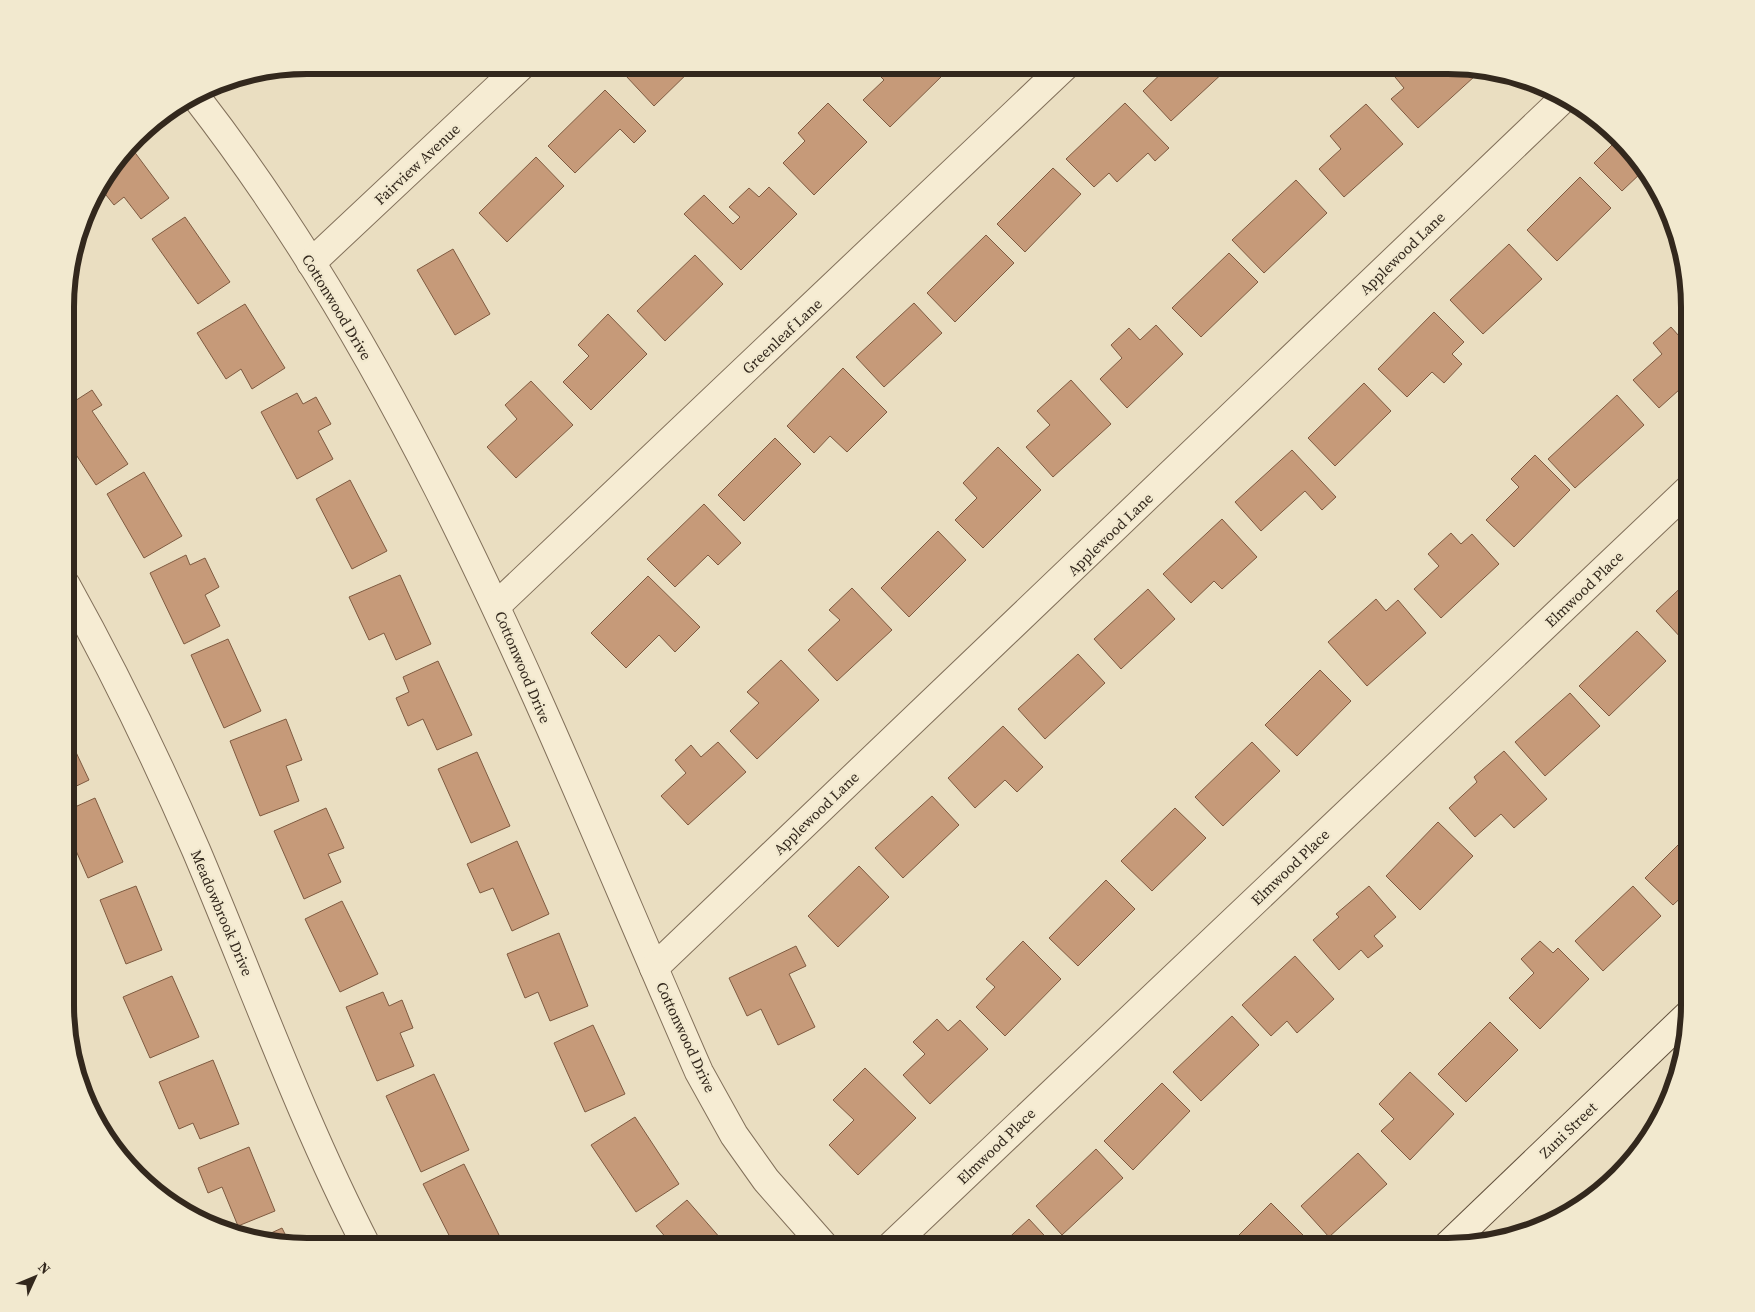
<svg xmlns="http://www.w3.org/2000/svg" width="1755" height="1312" font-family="'Source Serif 4',serif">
	<rect width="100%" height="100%" fill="#eadec1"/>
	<g fill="#c69a79" stroke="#7f5b41">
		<polygon points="637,65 696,65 654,106 626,76"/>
		<polygon points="879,65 936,65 944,74 890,127 863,100 884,80 874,70"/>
		<polygon points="1170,65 1221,65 1226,70 1171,121 1143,91"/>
		<polygon points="1407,65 1430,65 1435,72 1443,65 1464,66 1475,76 1418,128 1391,99 1404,88 1395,77"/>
		<polygon points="605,90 646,131 634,143 620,129 575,173 548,146"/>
		<polygon points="828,103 867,142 814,195 783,163 805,141 798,133"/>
		<polygon points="1125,103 1169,148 1155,161 1148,153 1117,182 1109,173 1094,187 1066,159"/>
		<polygon points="1366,104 1403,144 1344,197 1319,169 1341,149 1330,136"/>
		<polygon points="1618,139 1643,171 1622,191 1594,163"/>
		<polygon points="130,146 169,198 141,219 124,197 114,205 98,185"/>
		<polygon points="536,157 564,186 507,242 479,213"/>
		<polygon points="1053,168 1081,194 1025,252 997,224"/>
		<polygon points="1580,177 1611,208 1557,261 1527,230"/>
		<polygon points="1296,180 1327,213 1264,273 1232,240"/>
		<polygon points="769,187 797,214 741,270 684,214 704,195 733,224 740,217 729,207 749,188 759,197"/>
		<polygon points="185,217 230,282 198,304 152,239"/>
		<polygon points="986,235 1014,263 955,322 927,293"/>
		<polygon points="1509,244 1542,279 1483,334 1450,300"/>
		<polygon points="453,249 490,314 455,335 417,270"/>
		<polygon points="1229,253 1258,282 1201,337 1172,308"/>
		<polygon points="695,255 723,284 665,341 637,311"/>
		<polygon points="914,303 942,333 884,387 856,357"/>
		<polygon points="245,304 285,368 252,389 241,369 226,379 197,333"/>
		<polygon points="1434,312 1464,342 1452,354 1462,364 1444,383 1432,372 1407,397 1378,369"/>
		<polygon points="608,314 647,354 591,410 563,382 589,356 578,345"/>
		<polygon points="1156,325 1183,354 1127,408 1100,379 1122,358 1111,345 1129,328 1140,340"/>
		<polygon points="1690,326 1690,380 1659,408 1633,380 1662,354 1653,343 1671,327 1679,336"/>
		<polygon points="67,366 75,378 67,384"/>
		<polygon points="843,368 887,412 847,452 830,436 814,453 787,426"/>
		<polygon points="1071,380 1111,424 1053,477 1026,447 1050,425 1037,411"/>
		<polygon points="531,381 573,425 516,478 487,447 517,419 505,405"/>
		<polygon points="1364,383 1391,411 1335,466 1308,438"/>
		<polygon points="92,390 102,405 92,411 128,464 96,485 67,441 67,406"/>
		<polygon points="297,393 303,404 316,397 331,424 318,431 333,459 297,479 261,412"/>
		<polygon points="1617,395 1644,425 1575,488 1548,459"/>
		<polygon points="775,438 801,464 744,521 718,495"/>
		<polygon points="998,447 1041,490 983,548 955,520 977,498 963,483"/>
		<polygon points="1292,450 1336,497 1322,510 1305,491 1261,531 1235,502"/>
		<polygon points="1535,455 1570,490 1514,547 1486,520 1519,487 1511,479"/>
		<polygon points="144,472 182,536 144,558 107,494"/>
		<polygon points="350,480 387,551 352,569 316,499"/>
		<polygon points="704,504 741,543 718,565 708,555 675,587 647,559"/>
		<polygon points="1222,519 1257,557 1222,589 1214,581 1191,603 1163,574"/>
		<polygon points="938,531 966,560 909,617 881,588"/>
		<polygon points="1451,533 1461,544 1472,534 1499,564 1441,618 1414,589 1439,566 1428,554"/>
		<polygon points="186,555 190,565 205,558 219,587 205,595 220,626 184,644 150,573"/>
		<polygon points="400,575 431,644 396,660 384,633 369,640 349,597"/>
		<polygon points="648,576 700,627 675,652 659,635 626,668 591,633"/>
		<polygon points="1690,579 1690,633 1683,640 1656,611"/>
		<polygon points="852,588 892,630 837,681 808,650 840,620 829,610"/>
		<polygon points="1148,589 1175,619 1121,669 1094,639"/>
		<polygon points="1376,599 1386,611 1398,600 1426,633 1367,686 1328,642"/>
		<polygon points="1637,631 1666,661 1609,716 1579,686"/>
		<polygon points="228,639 261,711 224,728 191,655"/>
		<polygon points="1078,654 1105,683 1045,739 1018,709"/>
		<polygon points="781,660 819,700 757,759 730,731 759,703 747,692"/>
		<polygon points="438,661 472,735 437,750 423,719 408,726 396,698 409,692 403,677"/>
		<polygon points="1320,670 1351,701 1297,756 1265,725"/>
		<polygon points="1570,693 1600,726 1545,776 1515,742"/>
		<polygon points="286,719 302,760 286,766 299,801 260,816 230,741"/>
		<polygon points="1003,726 1043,767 1017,792 1005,780 975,808 948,778"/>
		<polygon points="718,742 746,772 688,825 661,796 686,773 675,760 691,745 701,757"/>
		<polygon points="1252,742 1280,771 1223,826 1195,797"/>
		<polygon points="74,748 89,780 66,791 66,751"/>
		<polygon points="1504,751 1547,799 1514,828 1501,814 1475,837 1449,808 1477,782 1474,777"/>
		<polygon points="477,752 510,826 471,843 438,769"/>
		<polygon points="932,796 959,825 903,878 875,848"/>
		<polygon points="95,798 123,862 88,878 66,828 66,811"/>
		<polygon points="326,808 344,848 328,854 341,882 304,899 274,831"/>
		<polygon points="1175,808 1206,838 1152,891 1121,861"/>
		<polygon points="1438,822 1473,856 1420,910 1386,876"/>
		<polygon points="1690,833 1690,889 1673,905 1645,878"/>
		<polygon points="517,841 549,914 512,931 493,888 480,893 467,864"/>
		<polygon points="859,866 889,897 838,947 808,916"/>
		<polygon points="1106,880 1135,909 1078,966 1049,938"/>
		<polygon points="136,886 162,950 126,964 100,900"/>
		<polygon points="1369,886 1396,917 1374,936 1383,946 1368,958 1361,950 1339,970 1313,940 1339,917 1336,914"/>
		<polygon points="1633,886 1661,916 1603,971 1575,941"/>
		<polygon points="342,901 378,974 340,992 305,919"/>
		<polygon points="559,933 588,1006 550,1021 538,992 525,998 507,954"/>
		<polygon points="1023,941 1061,979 1005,1036 976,1007 995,987 986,979"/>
		<polygon points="1540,941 1553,953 1558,948 1589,979 1540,1029 1509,998 1534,973 1521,959"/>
		<polygon points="796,946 806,966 789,974 815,1027 778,1045 761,1009 747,1016 729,978"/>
		<polygon points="1295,956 1334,999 1297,1033 1287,1021 1271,1036 1242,1005"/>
		<polygon points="172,976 199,1037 150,1058 123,997"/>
		<polygon points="383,992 389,1006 402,1000 413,1028 400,1033 414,1066 377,1081 346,1007"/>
		<polygon points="1232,1016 1259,1045 1201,1101 1173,1072"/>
		<polygon points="937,1019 948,1031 960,1020 988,1049 930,1104 903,1075 925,1054 913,1042"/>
		<polygon points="1490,1022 1518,1050 1466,1102 1438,1074"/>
		<polygon points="593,1025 625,1094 585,1112 554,1043"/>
		<polygon points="213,1060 239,1124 200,1139 193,1123 179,1129 159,1082"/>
		<polygon points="865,1068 916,1118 858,1175 829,1145 854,1120 833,1100"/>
		<polygon points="1410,1072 1454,1114 1410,1160 1381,1131 1394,1119 1379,1104"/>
		<polygon points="434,1074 469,1150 421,1172 386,1096"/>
		<polygon points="1162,1083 1190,1111 1133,1170 1104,1141"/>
		<polygon points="635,1117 679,1184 636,1212 591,1145"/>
		<polygon points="249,1147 275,1211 238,1226 222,1187 208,1193 198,1168"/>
		<polygon points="1096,1149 1123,1178 1062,1235 1036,1206"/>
		<polygon points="1358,1153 1387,1184 1329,1237 1301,1206"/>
		<polygon points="464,1164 499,1235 477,1247 455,1247 423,1184"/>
		<polygon points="687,1200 728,1247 674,1247 656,1226"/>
		<polygon points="1271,1203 1313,1245 1311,1247 1227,1247"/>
		<polygon points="1029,1219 1055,1247 999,1247"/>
		<polygon points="282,1228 291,1246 258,1239"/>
	</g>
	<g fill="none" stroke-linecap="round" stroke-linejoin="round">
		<defs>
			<g id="street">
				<path d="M196,97C422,388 552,737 699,1072L734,1135L766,1180L825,1247"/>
				<polyline points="311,263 522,65"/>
				<path d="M66,585C114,671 157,760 196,850C252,982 301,1119 367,1247"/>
				<polyline points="496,606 1066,65"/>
				<polyline points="654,968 1564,98"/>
				<polyline points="890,1247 1690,488"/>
			</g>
			<polyline id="secondary" points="1446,1247 1689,1014"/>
		</defs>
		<use href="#street" stroke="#82705a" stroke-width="30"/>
		<use href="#secondary" stroke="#63513d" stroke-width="30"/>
		<use href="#street" stroke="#f6ecd3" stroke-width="28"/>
		<use href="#secondary" stroke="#f6ecd3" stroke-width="28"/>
	</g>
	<g text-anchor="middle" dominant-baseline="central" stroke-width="4.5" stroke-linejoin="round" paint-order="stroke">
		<g font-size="15" fill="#33281d" stroke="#f2e9cf">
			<text transform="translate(417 164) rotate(-43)">Fairview Avenue</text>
			<text transform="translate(1402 253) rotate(-44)">Applewood Lane</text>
			<text transform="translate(337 307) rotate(59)">Cottonwood Drive</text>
			<text transform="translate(782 336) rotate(-43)">Greenleaf Lane</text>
			<text transform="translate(1110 534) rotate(-44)">Applewood Lane</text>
			<text transform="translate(1584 589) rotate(-44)">Elmwood Place</text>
			<text transform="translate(523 667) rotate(67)">Cottonwood Drive</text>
			<text transform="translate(816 813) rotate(-44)">Applewood Lane</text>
			<text transform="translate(1290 867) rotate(-44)">Elmwood Place</text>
			<text transform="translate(222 913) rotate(67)">Meadowbrook Drive</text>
			<text transform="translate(686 1037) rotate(65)">Cottonwood Drive</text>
			<text transform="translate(1568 1130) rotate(-44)">Zuni Street</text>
			<text transform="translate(996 1146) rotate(-44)">Elmwood Place</text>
		</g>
	</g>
	<path d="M0 0H1755V1312H0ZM307 74H1448A233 233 0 0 1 1681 307V1005A233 233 0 0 1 1448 1238H307A233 233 0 0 1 74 1005V307A233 233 0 0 1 307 74Z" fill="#f2e9cf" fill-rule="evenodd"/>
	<path fill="none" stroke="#33281d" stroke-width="6" d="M307 74H1448A233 233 0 0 1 1681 307V1005A233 233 0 0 1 1448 1238H307A233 233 0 0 1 74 1005V307A233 233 0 0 1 307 74Z"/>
	<g transform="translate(35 1277) rotate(46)" stroke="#f2e9cf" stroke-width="4" paint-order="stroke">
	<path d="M0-4L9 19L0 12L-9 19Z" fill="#33281d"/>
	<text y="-8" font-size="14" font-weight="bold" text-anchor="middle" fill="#33281d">N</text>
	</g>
</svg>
